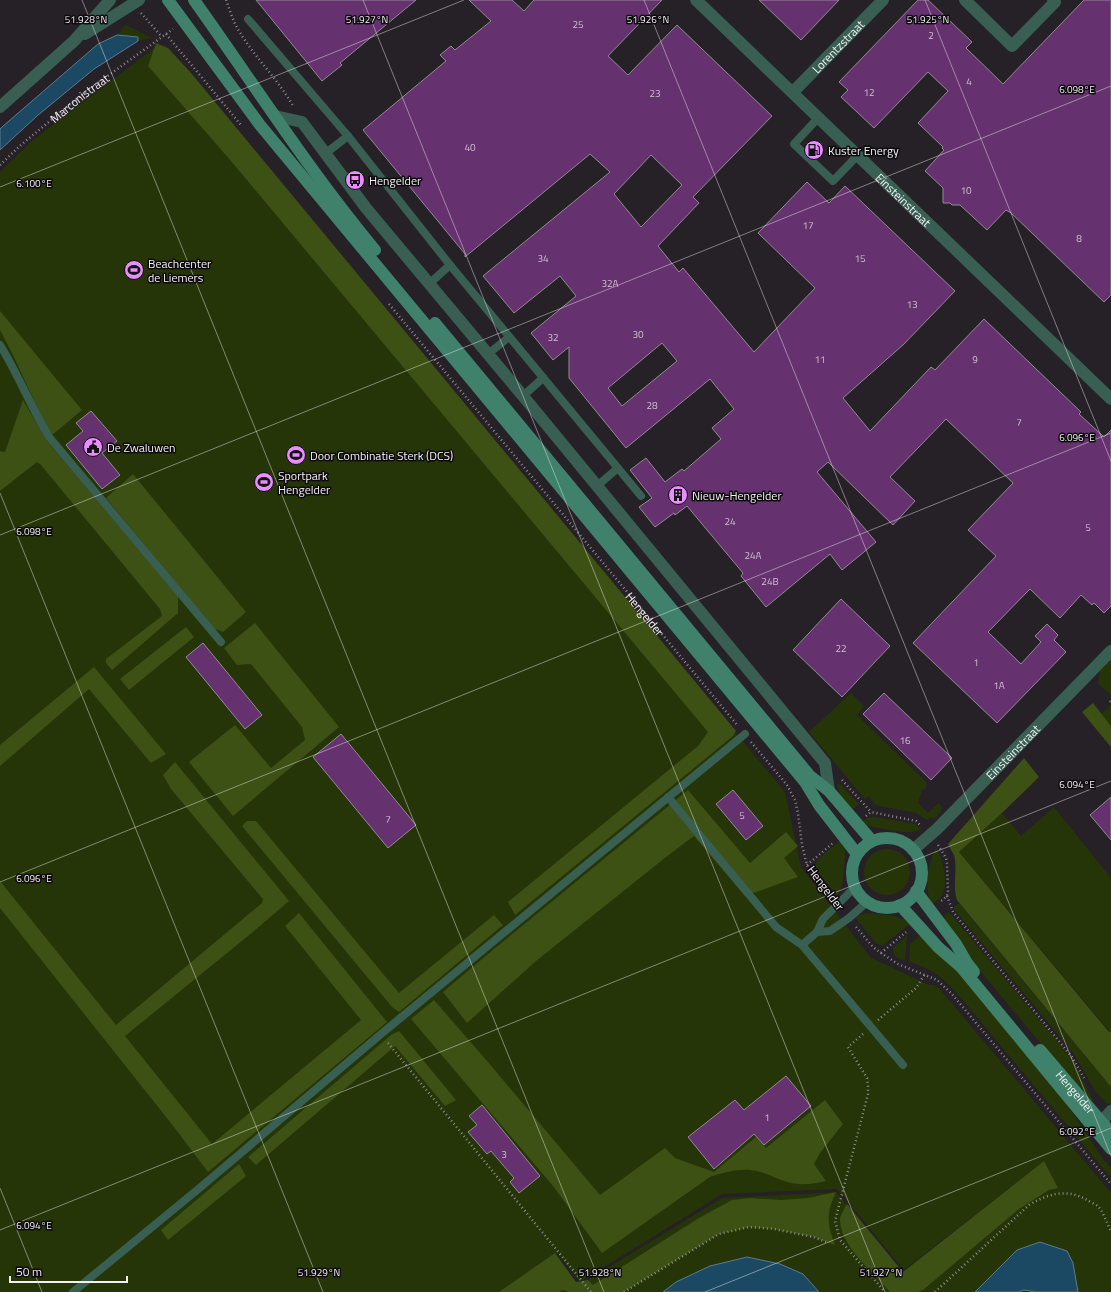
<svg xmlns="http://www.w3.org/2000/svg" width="1111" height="1292" font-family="'Titillium Web',sans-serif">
	<rect width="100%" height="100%" fill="#262027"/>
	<g fill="#263507">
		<path d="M126,25L152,38L138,41V37L117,35C122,32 122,27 126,25Z"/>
		<polygon points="157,46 166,49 785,792 801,867 871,958 929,985 934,985 939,988 1111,1193 1111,1292 560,1292 588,1280 722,1198 836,1192 903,1272 1044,1161 904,1270 837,1189 722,1194 580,1282 558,1254 514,1292 0,1292 0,172 32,141"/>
		<polygon points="1111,660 1111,695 1098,684 1100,671"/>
		<polygon points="851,693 864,706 857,715 927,783 926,788 922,790 918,803 928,813 939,803 941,806 942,811 934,819 931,817 927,820 916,813 879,806 875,804 869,796 865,799 809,732"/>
		<polygon points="1111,705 1111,726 1101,714"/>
		<polygon points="840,784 859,804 852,810 841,797 837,785"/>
		<polygon points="1054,807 1111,878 1111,1031 1110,1032 959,852 1002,813 1021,836"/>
		<path d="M874,817L910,823L915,824L921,829C908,834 903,832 890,830C879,828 872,828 862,822L867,818Z"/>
		<path d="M841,840C847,852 845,857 844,868C843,879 843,886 837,896L817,871L815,865L819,858Z"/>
		<path d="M936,848C943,858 948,882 943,893C941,898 936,901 932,904C930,900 928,896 928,892C926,880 930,858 936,848Z"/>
		<circle cx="887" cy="872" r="23"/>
		<polygon points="959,903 1111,1087 1111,1103 1107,1104 1095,1091 1074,1054 953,908"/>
		<polygon points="949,912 1072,1059 1093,1100 1091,1101 1082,1093 977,967 943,918"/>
		<path d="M869,913C884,915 898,914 911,923L882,946L876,943L855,917L862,914Z"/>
		<path d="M907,935L905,961C897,959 893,956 893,948Z"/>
		<path d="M921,935L959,972L1059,1092L1101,1156L1111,1168V1178L956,992C940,975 932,969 909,962L910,944Z"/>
	</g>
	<g fill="#3c5113">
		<polygon points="156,43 168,48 191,73 736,731 733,736 515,915 508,902 698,746 708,732 231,161 148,66"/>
		<polygon points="0,311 82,410 52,435 45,424 13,355 0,330"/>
		<polygon points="23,400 46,440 178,596 178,613 112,670 106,663 106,659 162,616 160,609 41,465 37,462 0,491 0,451 5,452"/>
		<polygon points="133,474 246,612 223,632 213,628 106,498"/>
		<polygon points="255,623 339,727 233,816 189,762 235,725 271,768 305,740 302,727 251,664 237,665 224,648"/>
		<polygon points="186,627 194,637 129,690 120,679"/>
		<polygon points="94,667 166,754 151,763 89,689 0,766 0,745"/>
		<polygon points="1093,703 1111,726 1111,747 1082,712"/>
		<path d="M1024,758L1039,777L1002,813L959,852L1109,1032L1111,1031V1087L957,900C952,886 958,870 954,855C952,852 950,848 948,844Z"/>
		<polygon points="175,762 289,901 248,936 125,1036 212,1144 361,1020 285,926 299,913 387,1022 208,1172 174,1127 0,908 0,881 116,1025 262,903 263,899 171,789 163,775"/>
		<polygon points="688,790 750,863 786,832 798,846 784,858 798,877 745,896 694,836 666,857 536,961 467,1023 443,992 494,949"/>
		<polygon points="247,821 256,821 399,993 494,915 503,925 399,1012 392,1007 242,826"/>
		<path d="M434,1000L488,1062L600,1195L665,1148L675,1158L714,1172L756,1137L766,1148L825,1100L843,1124L820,1153L814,1164L826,1181C817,1183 808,1185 798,1184C782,1183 766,1171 750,1170C736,1169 723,1173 710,1177L602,1253L553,1186L411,1019Z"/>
		<polygon points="399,1031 456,1100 445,1106 395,1046 256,1165 248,1157 391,1035"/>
		<path d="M1044,1161L1058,1188L1049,1190L1019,1209L923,1290L918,1292H890C874,1273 839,1245 840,1218C841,1214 845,1208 847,1204L903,1272Z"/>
		<polygon points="239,1164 246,1176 168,1240 161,1230"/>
		<path d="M836,1192C826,1213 827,1224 835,1245L813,1237L774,1229L749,1227L719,1234L624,1292H569L563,1290L560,1292H499L555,1253L576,1282L588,1280L593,1285L699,1218L732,1200L750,1198L781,1200L808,1198Z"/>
	</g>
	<g fill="#1b4964" stroke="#5c7b8f">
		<polygon points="117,35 138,37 138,41 94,69 37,116 0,150 0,129 2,127 98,44"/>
		<polygon points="1040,1242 1067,1251 1073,1263 1078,1292 1036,1292 1024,1290 1019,1292 975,1292 1017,1250"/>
		<polygon points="747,1257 780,1264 803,1274 819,1292 663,1292 676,1282 710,1266"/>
	</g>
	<g fill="#65326f" stroke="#918b93" fill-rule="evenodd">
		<polygon points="256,0 416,0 340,63 342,65 322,81"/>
		<path d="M469,0H512L524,11L534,0H662L608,56L628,75L677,25L772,116L693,197L699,203L658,246L679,272L683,268L754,352L815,288L758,233L807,182L829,203L845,186L955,291L904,344L843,398L870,431L931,367L935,370L984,319L1081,412L1079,414L1104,437L1111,430V606L1104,613L1094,603L1092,605L1081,595L1060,618L1030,589L988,632L1021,664L1041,642L1035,636L1047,624L1058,635L1054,640L1066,652L997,723L913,643L996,556L968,530L1013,483L946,419L890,477L915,501L893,525L828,462L817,472L876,542L842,570L830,554L766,607L741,576L743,573L687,506L675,515L674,513L655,527L639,507L652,498L630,470L646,458L665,482L682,469L684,471L721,439L712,428L734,409L710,379L626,448L569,378V347L553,360L531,333L576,296L560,276L514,313L483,276L610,172L590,154L465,257V254L363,130L446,61L440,55L451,46L455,50L491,21ZM651,155L682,185L641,227L614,194ZM662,343L677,361L622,406L608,388Z"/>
		<polygon points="759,0 839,0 801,40"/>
		<polygon points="918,0 928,0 972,42 966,48 1003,84 1084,0 1111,0 1111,295 1104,302 1010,212 1009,212 1006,210 987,230 960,205 952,205 950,203 943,203 943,188 925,171 944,150 942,148 943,147 918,123 948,91 928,72 874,128 841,97 848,90 839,82"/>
		<polygon points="91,411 117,441 102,453 120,475 102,489 66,445 83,431 76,423"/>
		<polygon points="841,599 890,646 842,697 793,650"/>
		<polygon points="203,643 262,715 245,729 186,657"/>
		<polygon points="884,693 952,758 931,780 863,714"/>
		<polygon points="341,734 416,825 388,848 313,757"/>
		<polygon points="733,790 763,826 746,840 716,804"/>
		<polygon points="1111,797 1111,840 1090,815"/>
		<polygon points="786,1076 811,1106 764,1145 754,1134 714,1169 688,1137 735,1100 744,1110"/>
		<polygon points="482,1105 540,1176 519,1193 510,1182 514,1178 491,1151 487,1154 468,1132 477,1125 469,1116"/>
	</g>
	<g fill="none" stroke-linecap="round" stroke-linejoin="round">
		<g stroke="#908b91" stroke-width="2.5" stroke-dasharray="1 3" stroke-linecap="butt">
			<path d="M226,0C230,10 233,22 239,31C255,58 278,79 293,106"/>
			<polyline points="141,13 162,37"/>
			<polyline points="166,34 241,125"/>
			<path id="s1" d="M0,165L22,144L84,93L173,29"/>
			<path id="s2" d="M389,304L738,726"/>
			<polyline points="1110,702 1111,701"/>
			<polyline points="751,742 787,785 795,800 798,813 802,845 807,865 811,873 831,896"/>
			<polyline points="842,780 871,812"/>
			<polyline points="866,816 871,812 916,821 921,826"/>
			<polyline points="938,845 946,858 947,864 948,891 947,896 940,902"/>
			<polyline points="807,865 833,843"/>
			<polyline points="947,896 953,912 1072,1057 1084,1078"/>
			<polyline points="856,927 873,947 881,953 898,964 937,980 951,993 1111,1184"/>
			<polyline points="881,953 906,932"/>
			<polyline points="878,1020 916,988 925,974"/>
			<polyline points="863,1034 848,1047 867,1078 868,1086 868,1094 835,1221 840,1240 885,1292"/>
			<polyline points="388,1043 591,1292"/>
			<polyline points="624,1292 719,1234 749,1227 774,1229 813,1237 829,1243"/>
			<path d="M935,1292L1029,1205C1047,1194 1067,1188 1087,1200C1090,1202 1095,1204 1098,1206C1104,1213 1107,1224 1111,1231"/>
		</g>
		<g stroke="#385f51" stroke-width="8">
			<polyline points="248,19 348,136 450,265 641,496"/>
			<polyline points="819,117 794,144 833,181 858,155"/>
			<polyline points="326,153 348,136"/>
			<polyline points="429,284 450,265"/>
			<path d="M0,345C18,374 31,407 49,437L221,642"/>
			<polyline points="488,354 509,337"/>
			<polyline points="523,396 543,378"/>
			<polyline points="597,486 618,468"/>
			<polyline points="668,797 776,927 802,945 903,1065"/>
			<polyline points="817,932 830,931 849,918 867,902"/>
			<polyline points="802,945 817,932 823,919 855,887"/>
			<polyline points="73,1292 202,1186 381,1034 745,734"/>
		</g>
		<g stroke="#385f51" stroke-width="12">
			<path id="s3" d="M696,0L1111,399"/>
			<polyline points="965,0 1012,46 1055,2 1053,0"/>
			<polyline points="85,34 139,0"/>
			<path id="s4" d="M793,92L883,0"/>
			<polyline points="0,107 74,41 110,0"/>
			<polyline points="275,116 302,122 366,208 523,396 825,763 829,791"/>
			<path id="s5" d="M913,850L937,829L1111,651"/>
			<polyline points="1095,1129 1111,1111"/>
		</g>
		<g stroke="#3f816b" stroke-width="12">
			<polyline points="168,0 260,125 805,782 819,805 857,854"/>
			<path d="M194,0C254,84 309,171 375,250"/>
			<polyline points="435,323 810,776 829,791 872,841"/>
			<circle cx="887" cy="873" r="35"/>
			<polyline points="916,891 956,944 967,963 974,972"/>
			<polyline points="900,905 938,947 961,967 1111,1149"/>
			<path id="s6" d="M1040,1050L1111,1133"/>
		</g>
	</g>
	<path fill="none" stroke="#f3eff3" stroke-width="1" stroke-opacity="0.45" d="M82,0L604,1292M363,0L885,1292M644,0L1111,1156M925,0L1111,461M0,187L464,0M0,493L323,1292M0,535L1111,86M0,882L1111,433M0,1188L42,1292M0,1230L1111,781M705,1292L1111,1128"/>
	<defs>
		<symbol id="fuel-disc" viewBox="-11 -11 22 22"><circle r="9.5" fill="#e98dfe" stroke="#0d0b0e"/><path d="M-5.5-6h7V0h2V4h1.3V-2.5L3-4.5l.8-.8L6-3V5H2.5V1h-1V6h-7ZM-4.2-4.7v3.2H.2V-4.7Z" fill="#111"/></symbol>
		<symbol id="bus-disc" viewBox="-11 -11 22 22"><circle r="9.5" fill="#e98dfe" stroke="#0d0b0e"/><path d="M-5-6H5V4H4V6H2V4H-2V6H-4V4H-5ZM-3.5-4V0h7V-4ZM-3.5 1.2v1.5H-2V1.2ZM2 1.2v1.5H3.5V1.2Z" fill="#111"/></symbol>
		<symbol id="stadium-disc" viewBox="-11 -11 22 22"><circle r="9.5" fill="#e98dfe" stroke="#0d0b0e"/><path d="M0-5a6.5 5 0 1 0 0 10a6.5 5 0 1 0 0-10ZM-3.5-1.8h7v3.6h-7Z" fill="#111"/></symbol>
		<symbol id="civic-disc" viewBox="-11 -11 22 22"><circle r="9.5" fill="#e98dfe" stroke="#0d0b0e"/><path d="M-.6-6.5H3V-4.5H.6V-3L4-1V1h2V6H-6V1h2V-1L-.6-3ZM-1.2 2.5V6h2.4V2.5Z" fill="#111"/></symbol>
		<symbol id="building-disc" viewBox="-11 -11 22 22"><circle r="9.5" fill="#e98dfe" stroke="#0d0b0e"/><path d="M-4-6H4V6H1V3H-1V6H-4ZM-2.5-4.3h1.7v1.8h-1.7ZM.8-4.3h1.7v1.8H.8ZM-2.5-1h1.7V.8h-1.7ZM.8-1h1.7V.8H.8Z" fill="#111"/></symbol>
	</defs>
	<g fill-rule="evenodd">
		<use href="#fuel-disc" x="803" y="139" width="22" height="22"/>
		<use href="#bus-disc" x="344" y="169" width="22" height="22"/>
		<use href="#stadium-disc" x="123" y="259" width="22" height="22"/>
		<use href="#civic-disc" x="82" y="436" width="22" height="22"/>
		<use href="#stadium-disc" x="285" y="444" width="22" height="22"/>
		<use href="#stadium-disc" x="253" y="471" width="22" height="22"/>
		<use href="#building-disc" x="667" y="484" width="22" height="22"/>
	</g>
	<g text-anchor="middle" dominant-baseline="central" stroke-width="3" stroke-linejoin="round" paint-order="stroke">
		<g font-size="10" fill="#d0c0d2">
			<text x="578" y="24">25</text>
			<text x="931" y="35">2</text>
			<text x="969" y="81">4</text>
			<text x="869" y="92">12</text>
			<text x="655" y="93">23</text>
			<text x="470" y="147">40</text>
			<text x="966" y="190">10</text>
			<text x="808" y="225">17</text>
			<text x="1079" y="238">8</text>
			<text x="543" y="258">34</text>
			<text x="860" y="258">15</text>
			<text x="610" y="283">32A</text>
			<text x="912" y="304">13</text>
			<text x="638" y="334">30</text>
			<text x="553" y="337">32</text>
			<text x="820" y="359">11</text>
			<text x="975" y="359">9</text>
			<text x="652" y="405">28</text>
			<text x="1019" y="422">7</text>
			<text x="730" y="521">24</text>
			<text x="1088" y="527">5</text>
			<text x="753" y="555">24A</text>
			<text x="770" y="581">24B</text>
			<text x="841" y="648">22</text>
			<text x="976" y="662">1</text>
			<text x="999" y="685">1A</text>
			<text x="905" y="740">16</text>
			<text x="742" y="815">5</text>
			<text x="388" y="819">7</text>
			<text x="767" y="1117">1</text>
			<text x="504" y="1154">3</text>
		</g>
		<g font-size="12" fill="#f3eff3" stroke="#0d0b0e">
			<text stroke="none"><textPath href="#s4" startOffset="64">Lorentzstraat</textPath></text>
			<text stroke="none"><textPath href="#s1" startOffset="104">Marconistraat</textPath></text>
			<text stroke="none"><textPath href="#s3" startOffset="288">Einsteinstraat</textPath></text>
			<text stroke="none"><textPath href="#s2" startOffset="402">Hengelder</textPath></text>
			<text stroke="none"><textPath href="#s5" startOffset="140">Einsteinstraat</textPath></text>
			<text transform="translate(826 888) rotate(53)">Hengelder</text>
			<text stroke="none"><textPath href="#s6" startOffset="55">Hengelder</textPath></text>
		</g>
		<g font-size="12" fill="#f3eff3" stroke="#0d0b0e" text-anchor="start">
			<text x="828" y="150">Kuster Energy</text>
			<text x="369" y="180">Hengelder</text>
			<text x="148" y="263">Beachcenter<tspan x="148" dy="14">de Liemers</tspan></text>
			<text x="107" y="447">De Zwaluwen</text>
			<text x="310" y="455">Door Combinatie Sterk (DCS)</text>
			<text x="278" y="475">Sportpark<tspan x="278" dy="14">Hengelder</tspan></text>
			<text x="692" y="495">Nieuw-Hengelder</text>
		</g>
	</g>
	<g font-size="10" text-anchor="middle" fill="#f3eff3" stroke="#0d0b0e" stroke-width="3" stroke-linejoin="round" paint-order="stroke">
		<text x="86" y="23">51.928°N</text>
		<text x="367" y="23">51.927°N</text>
		<text x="648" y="23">51.926°N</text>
		<text x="928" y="23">51.925°N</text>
		<text x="1077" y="93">6.098°E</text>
		<text x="34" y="187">6.100°E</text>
		<text x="1077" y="441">6.096°E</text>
		<text x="34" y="535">6.098°E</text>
		<text x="1077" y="788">6.094°E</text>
		<text x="34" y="882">6.096°E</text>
		<text x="1077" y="1135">6.092°E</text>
		<text x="34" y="1229">6.094°E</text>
		<text x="319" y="1276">51.929°N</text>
		<text x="600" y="1276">51.928°N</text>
		<text x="881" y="1276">51.927°N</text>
	</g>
	<path d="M10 1276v6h117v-6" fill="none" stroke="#f3eff3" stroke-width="2"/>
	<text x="16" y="1276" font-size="12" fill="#f3eff3" stroke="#0d0b0e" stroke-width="3" paint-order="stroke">50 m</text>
</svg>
